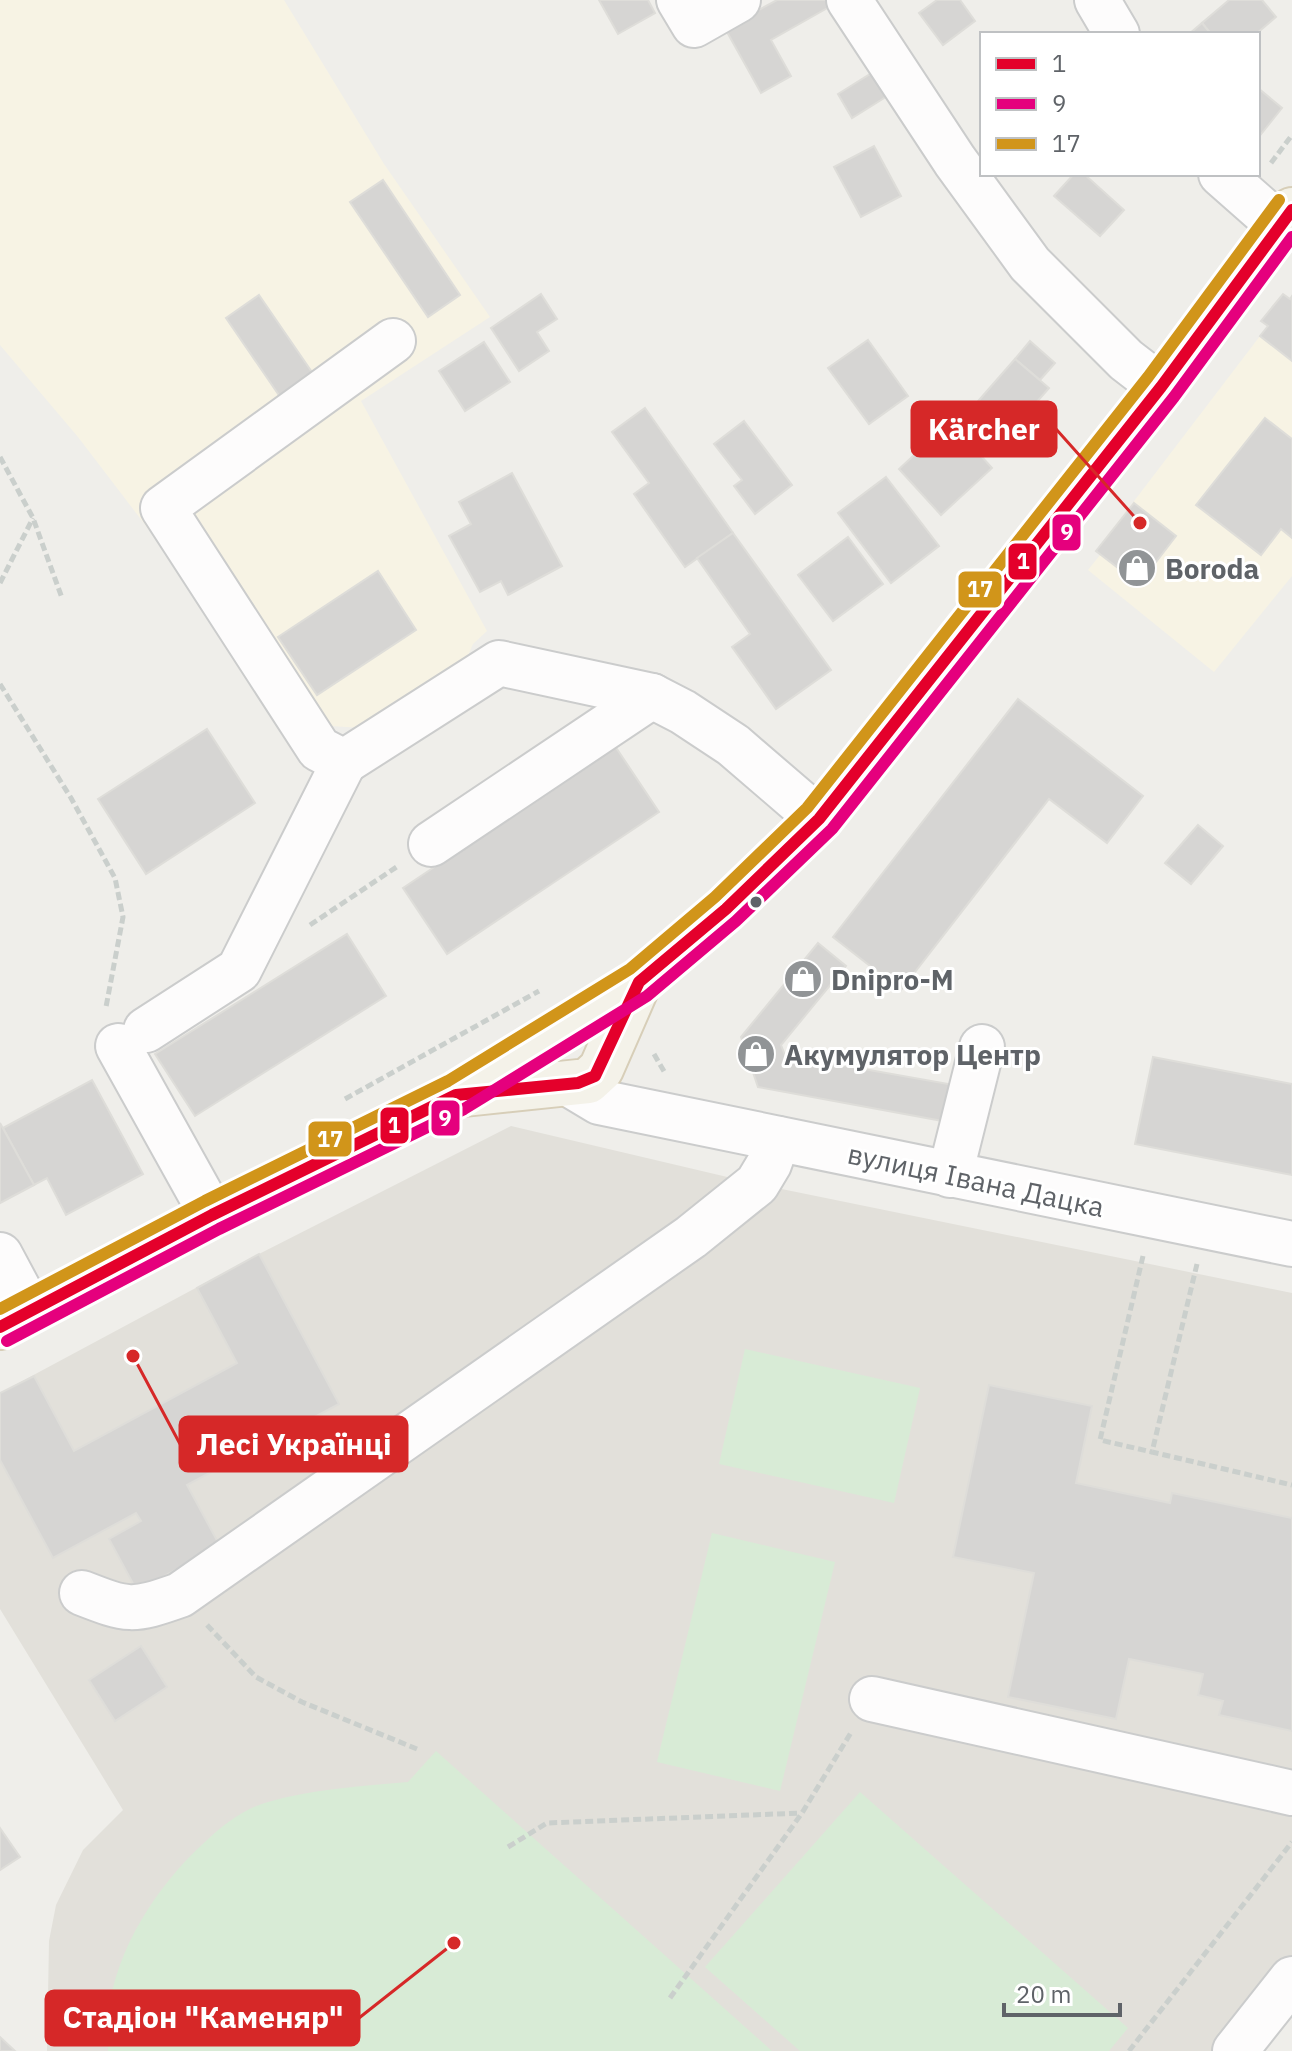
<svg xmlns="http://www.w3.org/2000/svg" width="1292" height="2051" font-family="'IBM Plex Sans',sans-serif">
	<rect width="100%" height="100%" fill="#efeeea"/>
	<g fill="#f7f3e4">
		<polygon points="0,0 284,0 384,164 490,317 361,401 487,631 473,644 466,660 362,728 330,726 291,748 159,543 78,437 0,345"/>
		<polygon points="1260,336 1292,361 1292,576 1214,672 1088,570 1100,555 1096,551"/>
	</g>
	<polygon fill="#e2e0da" points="511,1126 757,1184 1292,1293 1292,1991 1256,2051 47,2051 49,1941 56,1905 83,1850 123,1810 0,1609 0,1393 259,1254"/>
	<g fill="#d8ebd6">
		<polygon points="745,1349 920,1388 894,1503 719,1464"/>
		<polygon points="712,1533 835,1562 780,1791 657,1762"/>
		<path d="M436,1751L772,2051H108C108,2039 107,2026 108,2014C116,1948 158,1884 206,1841C223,1825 245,1808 268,1802C313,1789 361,1786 408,1782Z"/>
		<polygon points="860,1792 1128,2028 1109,2051 800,2051 705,1967"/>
	</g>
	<g fill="#d6d5d3" stroke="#deddd9" stroke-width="2">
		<polygon points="599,0 648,0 655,13 618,34"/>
		<polygon points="777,0 827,0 831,6 771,40 791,76 761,93 722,23 755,12"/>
		<polygon points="937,0 960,0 975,21 943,45 919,13"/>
		<polygon points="1229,0 1262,0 1276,17 1256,34 1211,34 1202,23"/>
		<polygon points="1202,23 1211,34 1189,34"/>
		<polygon points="875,71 889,95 852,118 838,94"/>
		<polygon points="1258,88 1282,108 1258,138"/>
		<polygon points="874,146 901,196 861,217 834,167"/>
		<polygon points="1074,174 1084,174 1124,210 1100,236 1054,196"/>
		<polygon points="383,180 460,295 428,317 350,202"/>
		<polygon points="541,294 557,319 537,332 549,351 519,371 491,328"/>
		<polygon points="1283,294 1290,299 1292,296 1292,361 1260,336 1268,326 1261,321"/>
		<polygon points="259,295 316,378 283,401 226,318"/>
		<polygon points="868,340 908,396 869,424 828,368"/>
		<polygon points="1030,341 1055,363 1040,380 1015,359"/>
		<polygon points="484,342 510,382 465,411 439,371"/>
		<polygon points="1015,359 1049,388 1000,444 966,415"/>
		<polygon points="645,408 733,533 685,567 634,494 649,483 612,432"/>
		<polygon points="1265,418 1292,439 1292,538 1281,529 1261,555 1196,505"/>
		<polygon points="744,421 792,485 755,514 734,486 742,480 714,444"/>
		<polygon points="950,422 992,468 941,515 899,469"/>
		<polygon points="512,473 562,566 508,595 501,581 480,592 449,536 471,524 459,502"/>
		<polygon points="886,477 939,546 891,583 838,513"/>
		<polygon points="1134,503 1176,536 1139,584 1096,551"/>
		<polygon points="733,533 831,670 776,709 732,647 750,634 697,558"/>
		<polygon points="848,537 883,584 833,621 798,575"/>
		<polygon points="378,571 416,630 317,695 278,637"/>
		<polygon points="1018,699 1143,796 1107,843 1049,799 901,990 833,937"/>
		<polygon points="207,729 255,803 146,874 98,799"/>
		<polygon points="615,746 659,812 447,954 403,888"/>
		<polygon points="1198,825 1223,846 1191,884 1165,863"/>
		<polygon points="347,934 386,996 195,1116 155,1054"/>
		<polygon points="818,943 846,966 781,1045 785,1055 954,1085 948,1122 758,1087 741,1037"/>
		<polygon points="1153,1057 1292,1084 1292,1175 1135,1144"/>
		<polygon points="92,1080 143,1174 66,1215 47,1178 34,1185 3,1128"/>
		<polygon points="0,1123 34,1185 0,1203"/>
		<polygon points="259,1254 339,1404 187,1485 220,1546 137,1591 109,1539 141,1521 136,1513 53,1558 0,1460 0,1393 34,1376 74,1451 237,1363 197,1288"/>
		<polygon points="989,1385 1092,1406 1076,1483 1170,1503 1172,1493 1292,1518 1292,1731 1219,1715 1223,1701 1198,1695 1203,1674 1129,1659 1116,1719 1008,1697 1034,1573 953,1557"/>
		<polygon points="141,1646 167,1687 115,1721 89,1680"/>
		<polygon points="0,1828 20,1857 0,1870"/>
		<polygon points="0,2037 15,2051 0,2051"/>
	</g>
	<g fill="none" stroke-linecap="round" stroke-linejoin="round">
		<defs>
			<g id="minor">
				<polyline points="679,0 694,25 738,0"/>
				<polyline points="849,0 955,161 1030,264 1126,360 1161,387"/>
				<polyline points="1097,0 1117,34"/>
				<polyline points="1221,174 1280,226"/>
				<polyline points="393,341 163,508 319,749 344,762 499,663 652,696 683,712 733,745 819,819"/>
				<polyline points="431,844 652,696"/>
				<polyline points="146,1030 239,970 344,762"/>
				<polyline points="118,1046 212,1215"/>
				<polyline points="569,1084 599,1102 1292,1244"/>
				<polyline points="950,1175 982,1047"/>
				<polyline points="0,1255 30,1311"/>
				<path d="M82,1593C128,1611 132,1612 180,1595L691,1237L757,1184L769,1164L778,1139"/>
				<polyline points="872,1699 1292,1793"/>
				<polyline points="1235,2051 1292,1979"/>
			</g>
			<g id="major">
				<polyline points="464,1094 588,1081 601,1069 639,982"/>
				<polyline points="0,1327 212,1215 456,1095 639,982 726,909 819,819 1161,387 1292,210"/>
			</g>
		</defs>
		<use href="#minor" stroke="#cbcccc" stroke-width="48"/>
		<use href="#major" stroke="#d7ceb8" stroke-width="48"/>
		<g stroke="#cacfcc" stroke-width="5" stroke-dasharray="8 4" stroke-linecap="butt">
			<polyline points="1271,163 1292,135"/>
			<polyline points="0,457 33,518 62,598"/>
			<polyline points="0,583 33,518"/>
			<polyline points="0,684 71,798 115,878 123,917 106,1007"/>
			<polyline points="310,925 398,866"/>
			<polyline points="654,1054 665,1073"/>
			<polyline points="345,1099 539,991"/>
			<polyline points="1143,1256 1100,1440 1152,1452"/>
			<polyline points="1197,1264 1152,1452 1292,1485"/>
			<polyline points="207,1625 256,1677 302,1702 417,1749"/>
			<polyline points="508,1847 547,1823 801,1813"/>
			<polyline points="670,1998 802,1813 852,1731"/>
			<polyline points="1129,2051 1292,1842"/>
		</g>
		<use href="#minor" stroke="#fdfcfc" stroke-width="44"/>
		<use href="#major" stroke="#f4f2e9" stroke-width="44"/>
		<defs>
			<polyline id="bus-1" points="0,1327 212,1215 456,1095 578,1083 595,1076 639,982 726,909 819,819 1161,387 1292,210"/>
			<polyline id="bus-2" points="7,1341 219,1229 464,1109 647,996 736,921 832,829 1174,397 1292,237"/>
			<polyline id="bus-3" points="0,1309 205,1201 448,1081 630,969 715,897 807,808 1148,377 1279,200"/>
		</defs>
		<use href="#bus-1" stroke="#fff" stroke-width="18"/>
		<use href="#bus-2" stroke="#fff" stroke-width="18"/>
		<use href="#bus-3" stroke="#fff" stroke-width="18"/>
		<use href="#bus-1" stroke="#e4002b" stroke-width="12"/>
		<use href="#bus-2" stroke="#e5007d" stroke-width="12"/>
		<use href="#bus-3" stroke="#d1951a" stroke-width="12"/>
	</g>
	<defs>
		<symbol id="shop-disc" viewBox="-11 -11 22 22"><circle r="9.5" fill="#919496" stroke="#fff"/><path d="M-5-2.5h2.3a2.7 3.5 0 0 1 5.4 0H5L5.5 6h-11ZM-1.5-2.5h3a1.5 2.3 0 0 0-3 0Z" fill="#fff"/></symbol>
	</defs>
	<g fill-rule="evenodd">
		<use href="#shop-disc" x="1115" y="546" width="44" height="44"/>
		<use href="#shop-disc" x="781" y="957" width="44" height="44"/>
		<use href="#shop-disc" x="734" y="1032" width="44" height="44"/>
	</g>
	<circle fill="#5f6368" stroke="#fff" stroke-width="3" cx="756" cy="902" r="7"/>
	<g text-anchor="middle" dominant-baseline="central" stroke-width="6" stroke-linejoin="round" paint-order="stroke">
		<g font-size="28" font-weight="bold" fill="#5f6368" stroke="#fff" text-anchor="start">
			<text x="1165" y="568">Boroda</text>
			<text x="831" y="979">Dnipro-M</text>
			<text x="784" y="1054">Акумулятор Центр</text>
		</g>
		<g font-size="28" fill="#5f6368" stroke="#fff">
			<text transform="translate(976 1180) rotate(12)">вулиця Івана Дацка</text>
		</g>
	</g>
	<path fill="none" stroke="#d62828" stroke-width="3" d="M1140 523L1056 429M133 1356L180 1444M454 1943L359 2018"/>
	<g fill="#d62828" stroke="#fff" stroke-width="3">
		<circle cx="1140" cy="523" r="8"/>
		<circle cx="133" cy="1356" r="8"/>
		<circle cx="454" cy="1943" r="8"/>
	</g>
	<g fill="#d62828" stroke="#d62828" stroke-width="3">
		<rect x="912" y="402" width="144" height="54" rx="8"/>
		<rect x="180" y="1417" width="227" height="54" rx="8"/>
		<rect x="46" y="1991" width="313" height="54" rx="8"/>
	</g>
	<g font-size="30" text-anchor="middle" font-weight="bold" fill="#fff">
		<text x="984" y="440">Kärcher</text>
		<text x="294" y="1455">Лесі Українці</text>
		<text x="203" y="2028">Стадіон "Каменяр"</text>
	</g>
	<g stroke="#fff" stroke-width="3">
		<rect x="1051" y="513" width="31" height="39" rx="8" fill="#e5007d"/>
		<rect x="1007" y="542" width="31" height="39" rx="8" fill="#e4002b"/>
		<rect x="957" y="570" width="46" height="39" rx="8" fill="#d1951a"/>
		<rect x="430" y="1099" width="31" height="38" rx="8" fill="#e5007d"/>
		<rect x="379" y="1106" width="31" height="39" rx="8" fill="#e4002b"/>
		<rect x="307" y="1120" width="46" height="38" rx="8" fill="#d1951a"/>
	</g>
	<g font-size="22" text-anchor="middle" font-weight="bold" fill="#fff">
		<text x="1067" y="540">9</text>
		<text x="1023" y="569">1</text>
		<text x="980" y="597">17</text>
		<text x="445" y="1126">9</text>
		<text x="394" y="1133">1</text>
		<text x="330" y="1147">17</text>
	</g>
	<rect x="980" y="32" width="280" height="144" fill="#ffffff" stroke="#bfc1c3" stroke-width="2"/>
	<rect x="996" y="58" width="40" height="12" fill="#e4002b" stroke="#bfc1c3" stroke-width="2"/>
	<text x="1052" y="72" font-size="24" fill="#5f6368">1</text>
	<rect x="996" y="98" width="40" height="12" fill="#e5007d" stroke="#bfc1c3" stroke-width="2"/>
	<text x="1052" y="112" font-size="24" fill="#5f6368">9</text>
	<rect x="996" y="138" width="40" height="12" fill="#d1951a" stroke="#bfc1c3" stroke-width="2"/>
	<text x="1052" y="152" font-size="24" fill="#5f6368">17</text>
	<path d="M1004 2003v12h116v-12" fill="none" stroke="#5f6368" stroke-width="4"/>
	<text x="1016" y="2003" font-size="24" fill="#5f6368" stroke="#ffffff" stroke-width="6" paint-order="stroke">20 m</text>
</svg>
